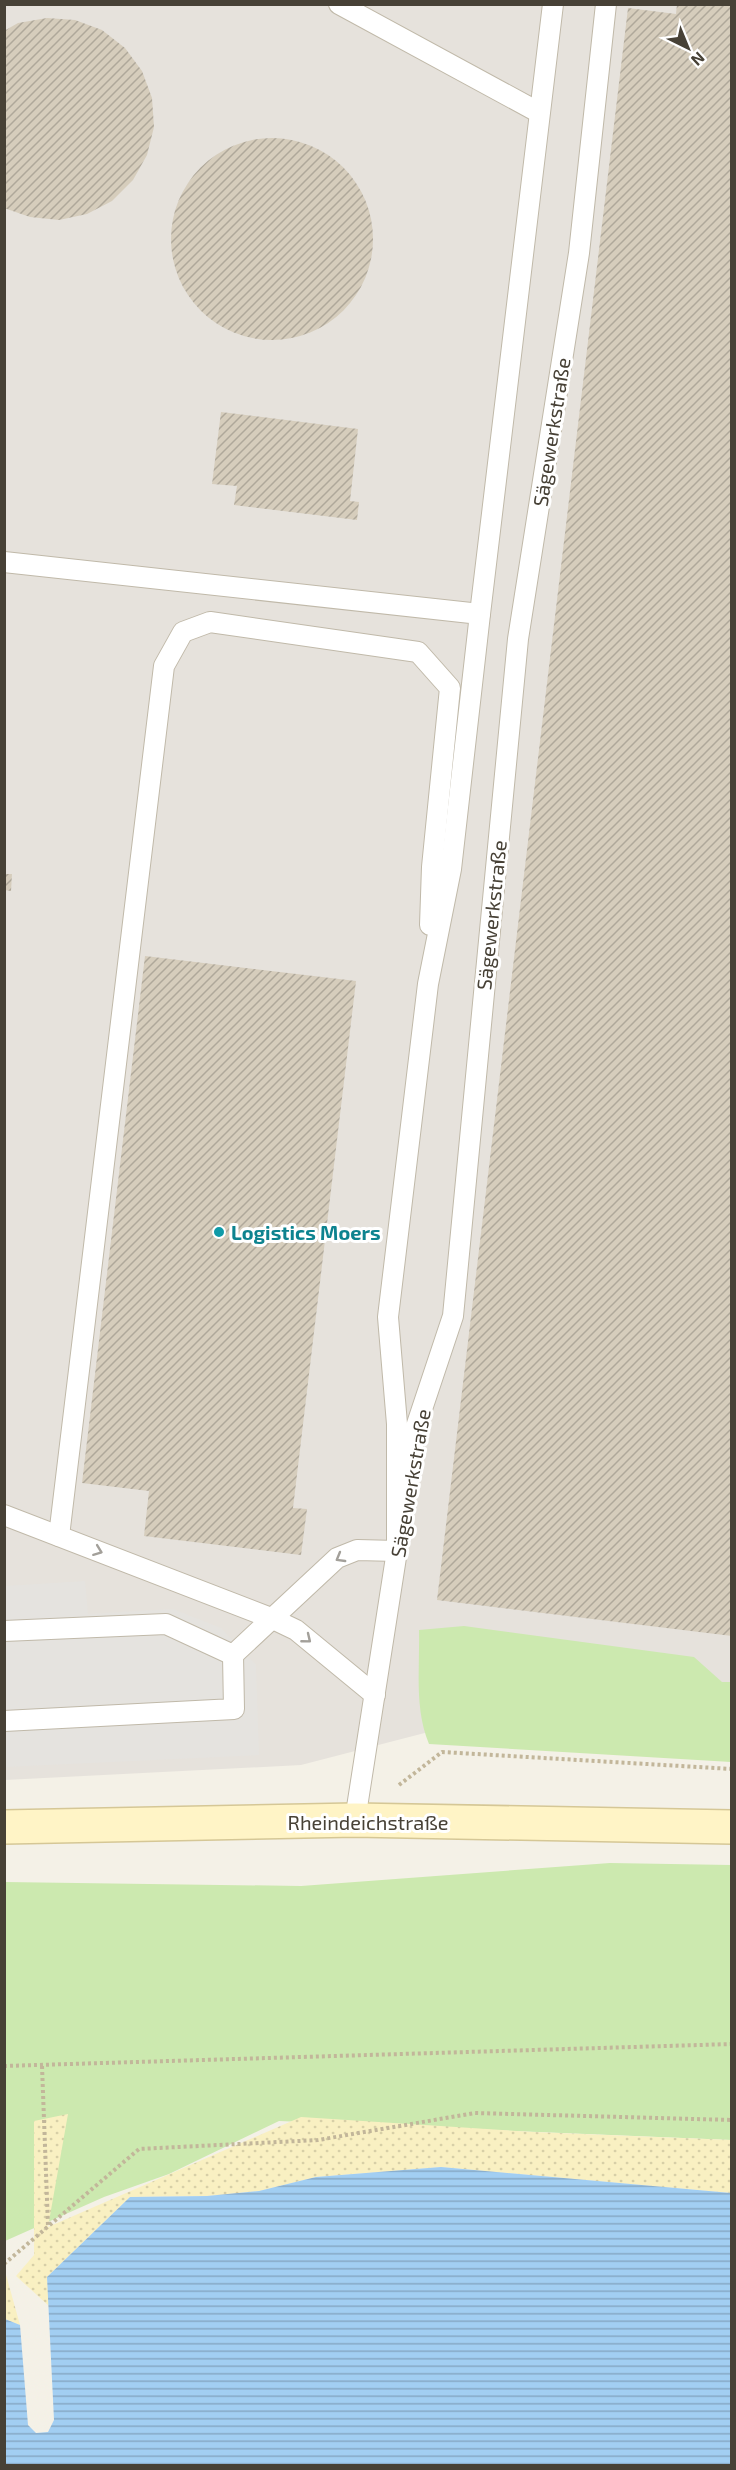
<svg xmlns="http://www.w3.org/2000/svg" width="736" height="2470" font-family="'Exo 2',sans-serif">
	<defs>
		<pattern id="sand-dots" width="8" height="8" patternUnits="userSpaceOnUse" patternTransform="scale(1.5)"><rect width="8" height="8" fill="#f9f0c2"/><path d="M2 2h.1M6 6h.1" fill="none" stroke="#d7cfa7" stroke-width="1.8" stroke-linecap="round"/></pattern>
		<pattern id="water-rules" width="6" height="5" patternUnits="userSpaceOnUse" patternTransform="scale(1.5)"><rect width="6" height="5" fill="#a2cef2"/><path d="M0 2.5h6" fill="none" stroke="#86a9c5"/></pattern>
		<pattern id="building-hatch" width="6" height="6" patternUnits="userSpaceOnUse" patternTransform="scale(1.5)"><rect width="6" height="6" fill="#d6cdbc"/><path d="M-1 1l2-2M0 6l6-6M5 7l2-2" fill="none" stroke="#afa89a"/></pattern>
	</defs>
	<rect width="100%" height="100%" fill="#f4f1e7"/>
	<polygon fill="#e6e2dc" points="5,5 731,5 731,1751 444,1728 301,1765 5,1780"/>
	<g fill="#cce9af">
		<path d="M464,1626L694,1657L722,1682H731V1762L429,1744C414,1708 420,1668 419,1630Z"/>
		<polygon points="610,1863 731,1865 731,2140 279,2121 169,2174 104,2197 5,2241 5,1882 301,1886"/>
	</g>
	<g fill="url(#sand-dots)">
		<polygon points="68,2114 48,2227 301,2117 533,2132 731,2140 731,2193 441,2167 316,2177 259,2191 207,2196 130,2197 47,2277 49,2306 16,2276 34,2255 34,2121"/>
		<polygon points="5,2271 20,2325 5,2319"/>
	</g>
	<polygon fill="#e5e3df" points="85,1581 88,1614 173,1609 221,1628 256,1665 259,1755 5,1767 5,1586"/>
	<polygon fill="url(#water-rules)" points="441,2167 731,2193 731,2465 5,2465 5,2319 20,2325 28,2425 36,2433 48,2432 54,2420 47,2277 130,2197 207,2196 259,2191 316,2177"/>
	<g fill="url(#building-hatch)">
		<polygon points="677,4 732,4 732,1636 437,1600 628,8 676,14"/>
		<polygon points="47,18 75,20 102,30 125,48 142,71 152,98 154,127 147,155 133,180 112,201 87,214 59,220 30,217 4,208 4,31 18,23"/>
		<circle cx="272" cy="239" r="101"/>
		<polygon points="221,412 358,429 350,501 359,502 357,520 234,505 237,486 212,484"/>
		<polygon points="4,874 12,874 11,891 4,890"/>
		<polygon points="145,956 356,981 293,1508 307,1509 301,1555 144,1536 149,1491 82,1483"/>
	</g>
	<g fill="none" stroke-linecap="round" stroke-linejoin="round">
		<defs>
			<g id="service">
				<polyline points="339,4 538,112"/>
				<polyline points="4,562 480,614 451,869 428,984 388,1317 397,1424 397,1551 357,1550 337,1558 233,1655 166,1624 4,1631"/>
				<polyline points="480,614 553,4"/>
				<polyline points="406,1491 416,1427 453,1316 518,639 579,253 606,4"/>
				<polyline points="4,1515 271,1618 296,1630 375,1695"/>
				<polyline points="59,1536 164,666 183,632 210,622 418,652 450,688 432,867 430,925"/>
				<polyline points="4,1721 234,1709 233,1655"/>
				<polyline points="355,1820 399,1538"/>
			</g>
			<polyline id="secondary" points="4,1827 355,1820 732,1827"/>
		</defs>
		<use href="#service" stroke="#c0b9a9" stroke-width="22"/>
		<use href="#secondary" stroke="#d5c796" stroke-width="36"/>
		<g stroke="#c2b69a" stroke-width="4" stroke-dasharray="3 3" stroke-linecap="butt">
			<polyline points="399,1785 442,1752 732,1769"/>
			<polyline points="4,2066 732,2044"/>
			<polyline points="42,2066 48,2226"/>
			<polyline points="4,2264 139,2149 318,2140 475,2113 732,2120"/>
		</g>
		<use href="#service" stroke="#fff" stroke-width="20"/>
		<use href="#secondary" stroke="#fff4c6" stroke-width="33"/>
	</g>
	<defs><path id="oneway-chevron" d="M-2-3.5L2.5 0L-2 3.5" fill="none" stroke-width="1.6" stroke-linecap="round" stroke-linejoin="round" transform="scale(1.5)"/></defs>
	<g stroke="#a3a09a">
		<use href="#oneway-chevron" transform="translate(98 1551) rotate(21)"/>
		<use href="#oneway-chevron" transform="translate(340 1558) rotate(150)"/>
		<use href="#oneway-chevron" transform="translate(307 1639) rotate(39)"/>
	</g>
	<circle fill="#0f9aa8" stroke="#fff" stroke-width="2" cx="219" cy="1232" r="6"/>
	<g text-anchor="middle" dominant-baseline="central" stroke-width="6" stroke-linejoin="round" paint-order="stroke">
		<g font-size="20" fill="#474136" stroke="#fff">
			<text transform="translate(551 432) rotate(-81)">Sägewerkstraße</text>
			<text transform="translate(491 915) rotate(-84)">Sägewerkstraße</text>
			<text transform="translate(410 1483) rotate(-80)">Sägewerkstraße</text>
			<text x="368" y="1822">Rheindeichstraße</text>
		</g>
		<g font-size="20" font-weight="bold" fill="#0d838f" stroke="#fff" text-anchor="start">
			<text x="231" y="1232">Logistics Moers</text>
		</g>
	</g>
	<rect width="736" height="2470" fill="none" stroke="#474136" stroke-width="12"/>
	<g transform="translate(688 48) rotate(137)" stroke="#ffffff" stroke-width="4.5" paint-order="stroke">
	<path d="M0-4.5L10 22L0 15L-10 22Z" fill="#474136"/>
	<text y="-9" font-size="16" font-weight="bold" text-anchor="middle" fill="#474136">N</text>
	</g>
</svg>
